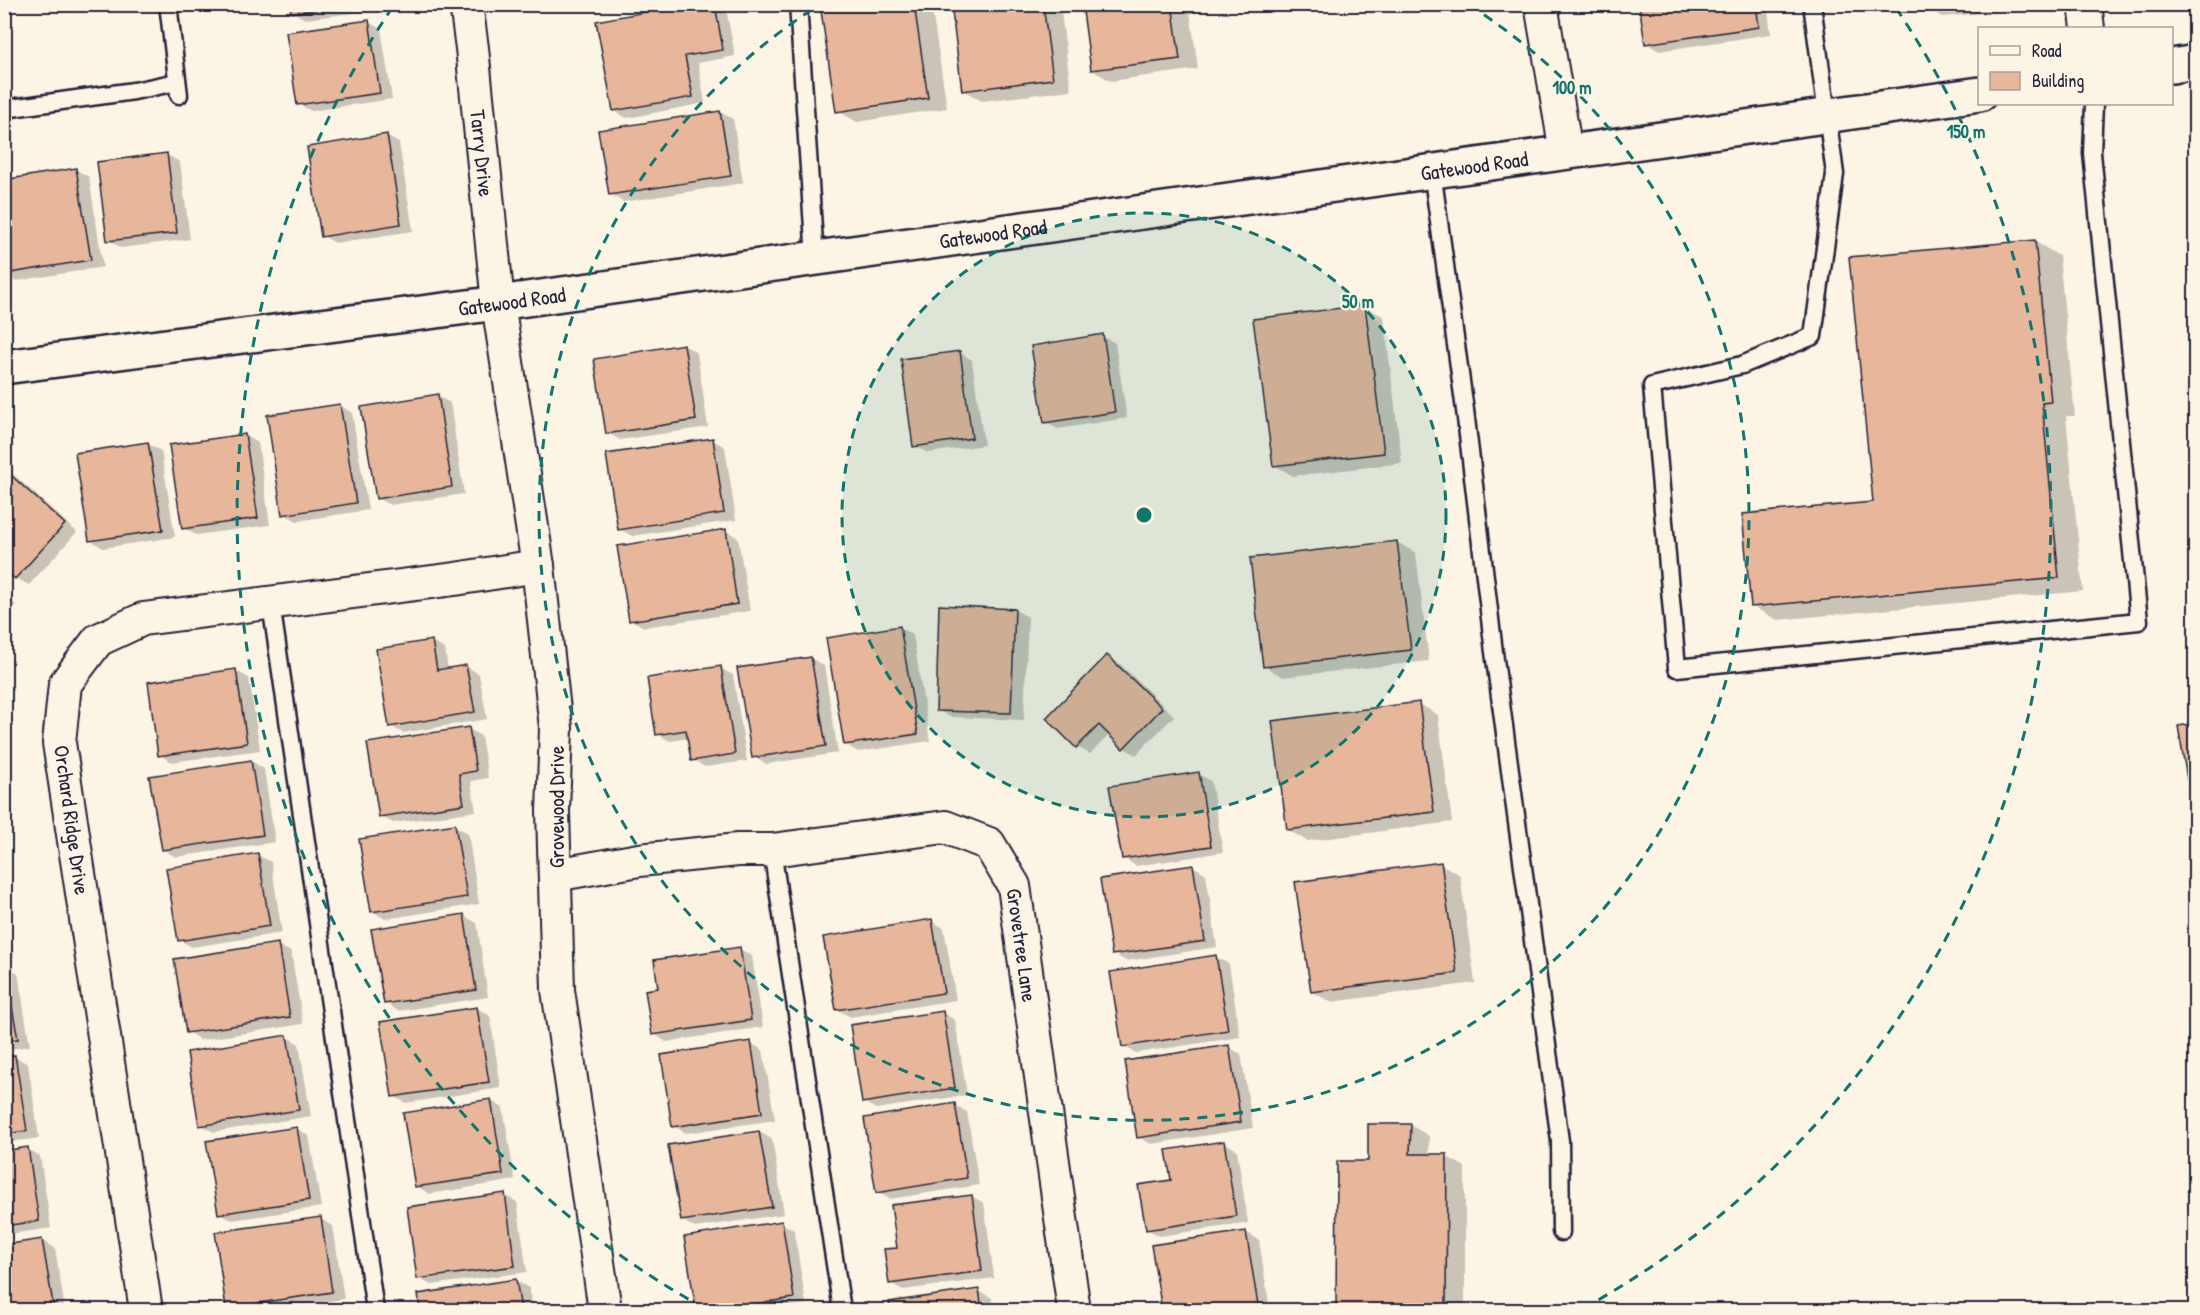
<svg xmlns="http://www.w3.org/2000/svg" width="2200" height="1315" font-family="'Patrick Hand',sans-serif">
	<rect width="100%" height="100%" fill="#fcf5e5"/>
	<filter id="ink" filterUnits="userSpaceOnUse"><feTurbulence type="fractalNoise" baseFrequency=".0167" numOctaves="2"/><feDisplacementMap in="SourceGraphic" scale="12" xChannelSelector="R" yChannelSelector="G"/><feConvolveMatrix kernelMatrix="1 2 1 2 8 2 1 2 1" color-interpolation-filters="sRGB"/></filter>
	<g filter="url(#ink)">
		<g fill="#0003">
			<polygon points="291,4 377,4 378,10 305,19 292,12"/>
			<polygon points="696,4 719,4 726,9 735,56 698,63 705,103 627,118 614,111"/>
			<polygon points="821,4 931,4 947,108 857,122 838,111"/>
			<polygon points="952,4 1060,4 1071,90 982,101 963,90"/>
			<polygon points="1083,4 1189,4 1198,69 1111,81 1092,70"/>
			<polygon points="1640,4 1767,4 1771,34 1659,51 1646,43"/>
			<polygon points="1928,4 2013,4 2014,10 1942,17 1929,10"/>
			<polygon points="368,22 381,29 392,99 311,111 298,104"/>
			<polygon points="720,112 733,119 743,183 623,202 610,194"/>
			<polygon points="386,136 399,143 413,231 335,243 323,236"/>
			<polygon points="167,155 180,162 190,239 121,248 109,240"/>
			<polygon points="76,170 89,177 103,267 16,281 4,274 4,181"/>
			<polygon points="2034,241 2059,256 2075,416 2066,416 2083,591 1777,620 1752,606 1875,503"/>
			<polygon points="1365,306 1384,317 1402,463 1293,476 1274,465"/>
			<polygon points="1102,336 1115,343 1127,418 1058,429 1045,422"/>
			<polygon points="684,345 697,353 708,427 620,440 608,433"/>
			<polygon points="959,352 972,360 984,445 928,453 915,446"/>
			<polygon points="437,396 450,403 464,494 390,505 377,498"/>
			<polygon points="340,405 352,413 368,510 297,521 284,514"/>
			<polygon points="245,435 258,443 270,525 196,535 183,528"/>
			<polygon points="713,440 725,447 736,520 632,536 619,529"/>
			<polygon points="148,444 161,451 175,537 103,548 90,540"/>
			<polygon points="4,466 77,532 29,585 16,578 4,567"/>
			<polygon points="725,530 738,538 750,611 644,627 631,620"/>
			<polygon points="1397,542 1416,553 1429,661 1283,677 1264,666"/>
			<polygon points="4,594 16,605 4,617"/>
			<polygon points="941,607 1015,610 1028,617 1024,720 950,717 937,710"/>
			<polygon points="900,628 913,635 930,741 858,752 845,744"/>
			<polygon points="432,642 445,649 448,670 466,666 479,674 487,719 403,733 390,726"/>
			<polygon points="1108,656 1120,664 1174,716 1136,755 1124,748 1110,734 1090,754 1077,747 1048,718"/>
			<polygon points="811,658 824,666 838,753 766,764 753,757"/>
			<polygon points="720,668 733,675 747,761 705,767 693,760 689,738 670,741 657,734"/>
			<polygon points="236,671 249,678 260,750 172,762 160,755"/>
			<polygon points="1419,704 1438,715 1452,822 1307,841 1288,830"/>
			<polygon points="469,729 481,736 488,778 471,781 476,811 393,823 380,816"/>
			<polygon points="251,761 264,769 275,842 176,857 163,850"/>
			<polygon points="1198,774 1211,781 1223,852 1136,866 1123,858"/>
			<polygon points="455,826 468,833 479,904 385,919 372,911"/>
			<polygon points="258,855 271,862 282,933 192,947 179,940"/>
			<polygon points="1441,864 1460,875 1475,983 1331,1002 1312,992"/>
			<polygon points="1193,866 1206,874 1217,947 1126,961 1114,954"/>
			<polygon points="4,895 14,956 4,958"/>
			<polygon points="464,916 477,923 488,997 398,1011 385,1003"/>
			<polygon points="932,921 944,928 956,1000 850,1017 837,1009"/>
			<polygon points="278,945 291,952 303,1024 200,1040 188,1032"/>
			<polygon points="740,949 752,956 763,1027 666,1042 654,1034 660,990"/>
			<polygon points="1216,957 1229,964 1240,1037 1136,1053 1123,1046"/>
			<polygon points="4,965 18,973 30,1046 4,1050"/>
			<polygon points="477,1008 490,1016 501,1088 406,1103 393,1096"/>
			<polygon points="943,1013 955,1020 967,1095 876,1109 864,1102"/>
			<polygon points="287,1037 299,1044 311,1116 214,1132 201,1125"/>
			<polygon points="750,1043 763,1050 775,1120 686,1133 673,1126"/>
			<polygon points="1228,1047 1241,1054 1253,1128 1151,1144 1138,1137"/>
			<polygon points="15,1057 28,1064 39,1138 4,1143 4,1058"/>
			<polygon points="490,1100 503,1108 515,1180 429,1194 417,1186"/>
			<polygon points="954,1105 967,1112 979,1185 890,1199 877,1192"/>
			<polygon points="1410,1125 1429,1136 1429,1156 1446,1156 1465,1167 1465,1310 1341,1310 1338,1308 1369,1163"/>
			<polygon points="296,1128 309,1136 321,1207 232,1220 219,1213"/>
			<polygon points="759,1132 772,1139 784,1214 695,1228 682,1220"/>
			<polygon points="1224,1142 1237,1150 1248,1223 1160,1236 1147,1229 1173,1181"/>
			<polygon points="28,1149 40,1156 51,1228 4,1235 4,1152"/>
			<polygon points="504,1195 517,1202 527,1272 431,1285 418,1278"/>
			<polygon points="971,1196 984,1203 994,1278 903,1290 890,1283 898,1249"/>
			<polygon points="320,1219 333,1226 344,1299 266,1310 234,1310 228,1307"/>
			<polygon points="781,1223 794,1230 806,1304 767,1310 698,1310 686,1238"/>
			<polygon points="1246,1232 1259,1240 1270,1310 1164,1310 1153,1246"/>
			<polygon points="42,1240 55,1248 65,1310 4,1310 4,1246"/>
			<polygon points="516,1281 529,1288 532,1310 422,1310 419,1296"/>
			<polygon points="979,1291 992,1298 993,1310 892,1310 891,1303"/>
		</g>
		<g fill="#e8b69a" stroke="#22223b" stroke-width="1.5">
			<polygon points="290,4 358,4 291,13"/>
			<polygon points="688,4 715,4 723,50 685,56 693,97 613,111 596,21"/>
			<polygon points="820,4 914,4 928,98 836,112"/>
			<polygon points="951,4 1043,4 1053,79 962,91"/>
			<polygon points="1082,4 1172,4 1180,59 1091,70"/>
			<polygon points="1639,4 1756,4 1759,27 1645,44"/>
			<polygon points="1927,4 1991,4 1928,11"/>
			<polygon points="369,20 380,93 297,105 286,32"/>
			<polygon points="720,111 731,176 609,195 598,130"/>
			<polygon points="387,134 401,224 321,237 307,147"/>
			<polygon points="167,153 177,233 107,241 97,162"/>
			<polygon points="76,168 91,260 4,274 4,180"/>
			<polygon points="2035,240 2051,402 2042,403 2059,578 1751,607 1742,514 1873,502 1849,257"/>
			<polygon points="1365,305 1384,453 1273,466 1253,319"/>
			<polygon points="1103,334 1115,412 1044,423 1031,346"/>
			<polygon points="684,344 696,420 606,434 594,359"/>
			<polygon points="960,351 972,438 913,447 901,359"/>
			<polygon points="438,394 452,487 376,499 361,407"/>
			<polygon points="340,404 356,503 282,515 267,415"/>
			<polygon points="245,434 258,518 182,529 169,445"/>
			<polygon points="713,438 724,513 618,530 606,454"/>
			<polygon points="148,442 163,530 89,541 75,453"/>
			<polygon points="4,469 65,524 15,579 4,569"/>
			<polygon points="726,529 737,604 629,621 617,546"/>
			<polygon points="1397,541 1411,650 1263,667 1250,558"/>
			<polygon points="939,605 1015,609 1011,713 936,711"/>
			<polygon points="900,626 918,734 844,745 826,638"/>
			<polygon points="432,640 437,670 466,665 475,712 389,727 376,649"/>
			<polygon points="1107,655 1162,708 1123,749 1099,725 1076,748 1046,718"/>
			<polygon points="811,657 826,746 752,758 737,668"/>
			<polygon points="721,666 735,754 691,761 686,730 656,735 647,678"/>
			<polygon points="236,669 247,743 158,756 148,682"/>
			<polygon points="1419,702 1434,812 1287,830 1272,721"/>
			<polygon points="2196,723 2196,832 2178,726"/>
			<polygon points="469,727 476,771 459,774 464,804 379,817 367,743"/>
			<polygon points="251,760 263,835 162,850 149,776"/>
			<polygon points="1199,772 1211,846 1122,859 1109,786"/>
			<polygon points="455,824 467,897 371,912 359,839"/>
			<polygon points="258,853 270,926 178,941 166,868"/>
			<polygon points="1441,862 1457,973 1311,992 1295,882"/>
			<polygon points="1193,865 1205,941 1112,955 1100,879"/>
			<polygon points="464,914 476,990 384,1004 371,929"/>
			<polygon points="932,919 944,993 836,1010 823,937"/>
			<polygon points="278,943 290,1017 186,1033 174,959"/>
			<polygon points="740,947 751,1020 652,1035 645,990 658,988 654,960"/>
			<polygon points="1216,955 1228,1030 1122,1047 1110,972"/>
			<polygon points="4,964 18,1039 4,1041"/>
			<polygon points="477,1007 489,1082 392,1097 380,1022"/>
			<polygon points="943,1011 955,1088 862,1103 850,1025"/>
			<polygon points="287,1035 299,1110 199,1126 187,1052"/>
			<polygon points="751,1041 762,1113 672,1127 661,1055"/>
			<polygon points="1229,1045 1241,1122 1137,1138 1125,1061"/>
			<polygon points="15,1055 27,1131 4,1134 4,1057"/>
			<polygon points="491,1099 503,1174 415,1187 403,1113"/>
			<polygon points="955,1103 967,1178 876,1193 864,1118"/>
			<polygon points="1368,1124 1411,1124 1410,1154 1447,1154 1446,1310 1336,1309 1337,1161 1368,1161"/>
			<polygon points="297,1127 309,1200 218,1214 206,1141"/>
			<polygon points="759,1131 772,1207 681,1221 668,1145"/>
			<polygon points="1224,1141 1236,1216 1146,1230 1138,1185 1171,1180 1166,1150"/>
			<polygon points="28,1147 39,1221 4,1226 4,1151"/>
			<polygon points="505,1193 515,1266 417,1279 407,1207"/>
			<polygon points="972,1195 982,1271 889,1284 884,1249 897,1248 891,1205"/>
			<polygon points="321,1217 332,1292 226,1308 215,1232"/>
			<polygon points="782,1221 794,1298 713,1310 696,1310 684,1237"/>
			<polygon points="1246,1231 1258,1305 1218,1310 1162,1310 1151,1245"/>
			<polygon points="42,1239 54,1310 4,1310 4,1245"/>
			<polygon points="516,1279 521,1310 420,1310 418,1294"/>
			<polygon points="979,1289 982,1310 890,1310 889,1302"/>
		</g>
		<g fill="none" stroke-linecap="round" stroke-linejoin="round">
			<defs>
				<g id="lane">
					<polyline points="168,4 179,95"/>
					<polyline points="798,4 815,258"/>
					<polyline points="1812,4 1835,174 1813,336 1742,365 1652,386 1677,668 2139,621 2092,153 2094,104"/>
					<polyline points="4,109 134,91 177,82"/>
					<polyline points="1432,171 1465,410 1494,652 1560,1141 1561,1232"/>
					<polyline points="271,604 375,1310"/>
					<polyline points="772,850 842,1310"/>
				</g>
				<g id="street">
					<path id="s1" d="M466,4L472,48L498,303L538,566L556,728L553,811L558,990L605,1310"/>
					<polyline points="1541,4 1566,152"/>
					<polyline points="2085,4 2088,28"/>
					<path id="s2" d="M555,875L639,860L738,850H772L945,827L989,844L1014,886L1074,1310"/>
					<polyline points="146,1310 59,743 65,684 98,640 143,619 455,579 538,566"/>
				</g>
				<g id="secondary">
					<polyline points="2172,66 2196,62"/>
					<path id="s3" d="M4,367L498,303L1980,94"/>
				</g>
			</defs>
			<use href="#lane" stroke="#22223b" stroke-width="21"/>
			<use href="#street" stroke="#22223b" stroke-width="36"/>
			<use href="#secondary" stroke="#22223b" stroke-width="38"/>
			<use href="#lane" stroke="#fcf5e5" stroke-width="16"/>
			<use href="#street" stroke="#fcf5e5" stroke-width="32"/>
			<use href="#secondary" stroke="#fcf5e5" stroke-width="33"/>
		</g>
	</g>
	<circle cx="1144" cy="515" r="302" fill="#0f766e" fill-opacity=".12"/>
	<g fill="none" stroke="#0f766e" stroke-width="3" stroke-dasharray="10 8">
		<circle cx="1144" cy="515" r="302"/>
		<path d="M1469 5A605 605 0 1 1 819 5"/>
		<path d="M704 1308A907 907 0 0 1 392 8M1896 8A907 907 0 0 1 1584 1308"/>
	</g>
	<g text-anchor="middle" dominant-baseline="central" stroke-width="4.5" stroke-linejoin="round" paint-order="stroke">
		<g font-size="21" fill="#22223b" stroke="#fcf5e5">
			<text stroke="none"><textPath href="#s1" startOffset="150">Tarry Drive</textPath></text>
			<text stroke="none"><textPath href="#s3" startOffset="1484">Gatewood Road</textPath></text>
			<text stroke="none"><textPath href="#s3" startOffset="998">Gatewood Road</textPath></text>
			<text stroke="none"><textPath href="#s3" startOffset="512">Gatewood Road</textPath></text>
			<text transform="translate(556 807) rotate(-90)">Grovewood Drive</text>
			<text transform="translate(72 820) rotate(82)">Orchard Ridge Drive</text>
			<text stroke="none"><textPath href="#s2" startOffset="549">Grovetree Lane</textPath></text>
		</g>
	</g>
	<circle cx="1144" cy="515" r="9" fill="#0f766e" stroke="#fcf5e5" stroke-width="3"/>
	<g font-size="18" text-anchor="middle" font-weight="bold" fill="#0f766e" stroke="#fcf5e5" stroke-width="4.5" stroke-linejoin="round" paint-order="stroke">
		<text x="1572" y="94">100 m</text>
		<text x="1966" y="138">150 m</text>
		<text x="1358" y="308">50 m</text>
	</g>
	<rect width="2200" height="1315" fill="none" stroke="#fcf5e5" stroke-width="24"/>
	<rect x="12" y="12" width="2176" height="1291" fill="none" stroke="#22223b" stroke-width="2" filter="url(#ink)"/>
	<rect x="1978" y="27" width="195" height="78" fill="#fcf5e5" stroke="#a5a1a1" stroke-width="1.5"/>
	<rect x="1990" y="46" width="30" height="9" fill="#fcf5e5" stroke="#a5a1a1" stroke-width="1.5"/>
	<text x="2032" y="57" font-size="18" fill="#22223b">Road</text>
	<rect x="1990" y="72" width="30" height="18" fill="#e8b69a" stroke="#a5a1a1" stroke-width="1.5"/>
	<text x="2032" y="87" font-size="18" fill="#22223b">Building</text>
</svg>
